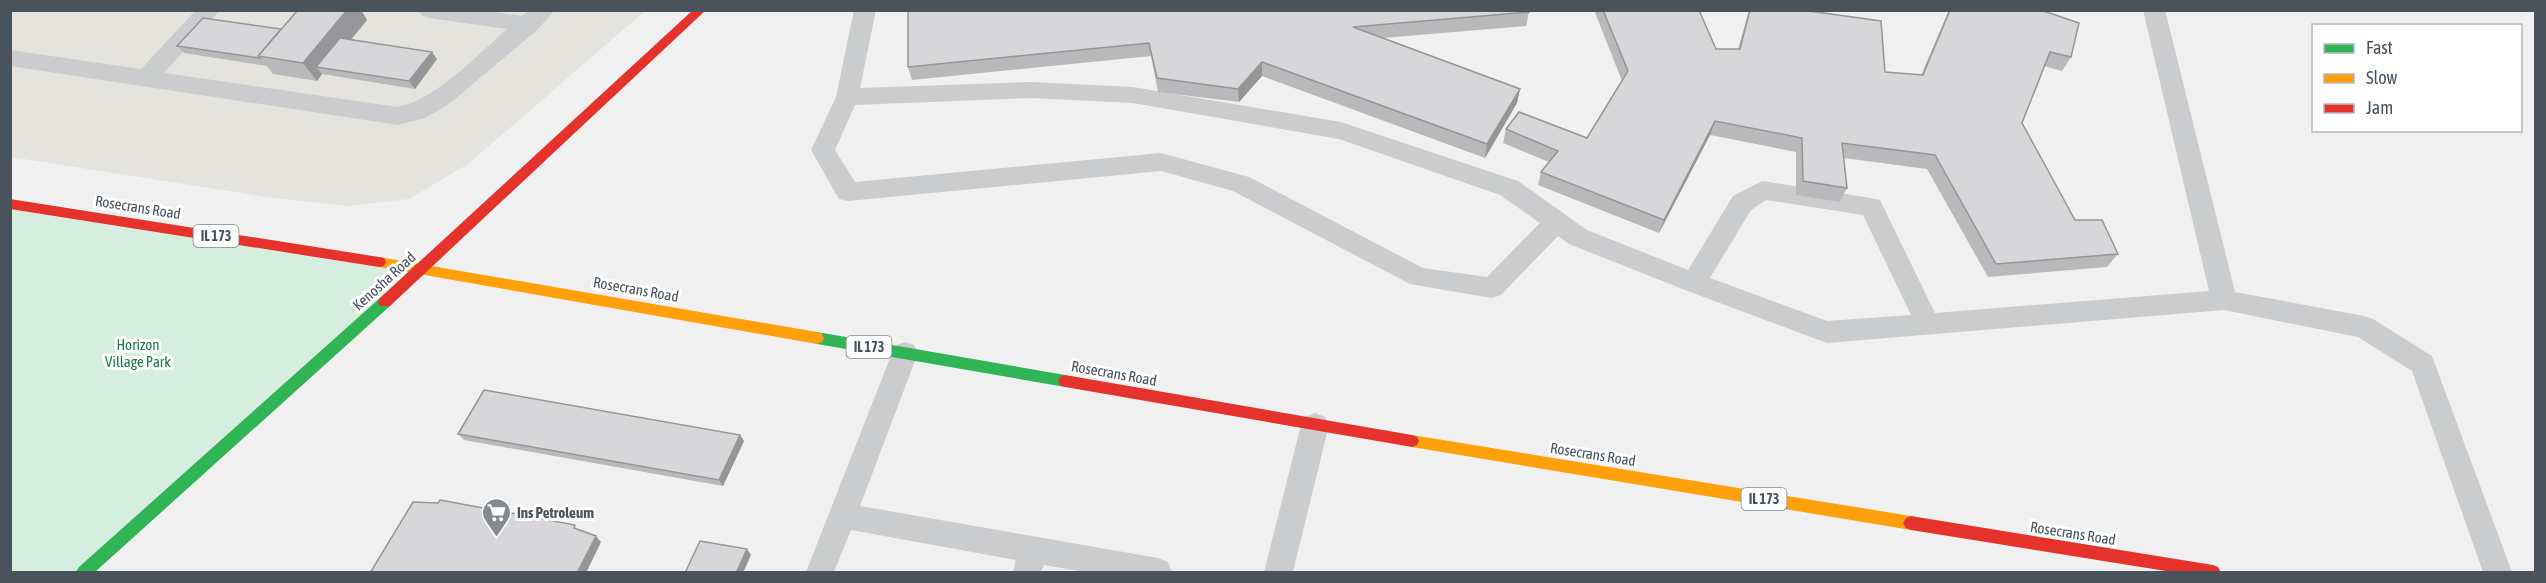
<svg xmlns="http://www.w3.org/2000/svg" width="2546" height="583" font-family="'Asap Condensed',sans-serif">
	<rect width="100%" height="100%" fill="#f1f0f0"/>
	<polygon fill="#e5e3de" points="10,11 645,11 468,164 409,199 349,206 273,198 11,157"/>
	<polygon fill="#d6eedf" points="10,203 422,269 86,572 11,572"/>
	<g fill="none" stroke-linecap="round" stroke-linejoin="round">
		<g fill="#caccce" fill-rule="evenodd">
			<path d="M196,10H220L164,73L398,107C437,99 477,55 507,29L429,18L421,15L418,10H483L522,16L529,10H555L537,30L449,104L425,118L398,125L10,66V50L141,69Z"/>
			<path d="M854,10H876L860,88L1031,82L1133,87L1341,122L1518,181L1587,230L1688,270L1733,196L1762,181L1871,198L1880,200L1935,313L2209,291L2143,10H2165L2235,292L2364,316L2373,319L2432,356L2512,572H2483L2412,371L2358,337L2224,310L1827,343L1685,290L1569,244L1558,236L1501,295L1492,298L1410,284L1233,191L1161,171L848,201L839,199L811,150L836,97ZM1031,98L1133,103L1339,139L1500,195L1540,223L1487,277L1423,268L1249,177L1161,153L855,182L835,150L855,105ZM1766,200L1863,215L1911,315L1827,321L1710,278L1751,210Z"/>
			<polygon points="905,342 914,345 918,353 860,506 1158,558 1168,562 1172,572 1085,572 1044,565 1041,572 1013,572 1016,560 851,530 834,572 806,572 892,353 896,345"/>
			<polygon points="1315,413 1325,417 1329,425 1293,572 1264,572 1301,425 1305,417"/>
		</g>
		<g fill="#30b455" fill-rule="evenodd">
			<polygon points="385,296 390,298 392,302 390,306 95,572 76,572 79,567 380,298"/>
			<polygon points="817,332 1065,375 1070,377 1072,381 1070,385 1065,387 817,344 812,342 810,338 812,334"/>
		</g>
		<g fill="#ff9f0a" fill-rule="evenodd">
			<polygon points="379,257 817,332 822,334 824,338 822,342 817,344 379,267 374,266 372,262 374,258"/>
			<polygon points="1412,435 1911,516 1916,518 1919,523 1916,528 1911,530 1412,447 1407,445 1405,441 1407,437"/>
		</g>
		<g fill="#e5322d" fill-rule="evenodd">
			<polygon points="693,10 706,10 390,306 380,306 378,302 380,298"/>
			<polygon points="10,199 379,257 384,258 386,262 384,266 379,267 10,209"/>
			<polygon points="1065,375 1412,435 1417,437 1419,441 1417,445 1412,447 1065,387 1060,385 1058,381 1060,377"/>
			<polygon points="1911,516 2213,565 2218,567 2221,572 2172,572 1911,530 1906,528 1903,523 1906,518"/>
		</g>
	</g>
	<g fill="#b9b9bb">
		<polygon points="298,10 361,10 367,20 351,40 437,59 415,89 322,74 317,81 273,74 267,66 184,53 177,46 281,29"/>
		<polygon points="908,10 1529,12 1526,26 1383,38 1520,89 1517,103 1485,158 1262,76 1239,102 1158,92 1151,56 912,80 908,67"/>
		<polygon points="1594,10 1699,10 1716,49 1738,49 1749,10 1802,10 1885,72 1921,75 1949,10 2041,10 2071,57 2062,71 2044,66 2022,123 2075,220 2118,254 2107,267 1988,277 1927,169 1844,158 1847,188 1840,202 1796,195 1796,152 1710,135 1659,233 1538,185 1541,172 1549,162 1503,143 1506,129 1587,138 1622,81"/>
		<polygon points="458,434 740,435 744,441 723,486 464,440"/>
	</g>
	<g fill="#969698">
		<polygon points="347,10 361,10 367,20 327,68 316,67 322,74 317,81 303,63"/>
		<polygon points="432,52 437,59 415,89 409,81"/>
		<polygon points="1262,62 1262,76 1239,102 1238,89"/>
		<polygon points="1520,89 1517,103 1485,158 1487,144"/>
		<polygon points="1715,121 1710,135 1659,233 1664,220"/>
		<polygon points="740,435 744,441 723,486 719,480"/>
		<polygon points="596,536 601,542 586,573 577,573"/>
		<polygon points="747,549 751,555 743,573 736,573"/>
	</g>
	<g fill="#d7d7d9" stroke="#969698" stroke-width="1.5">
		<polygon points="298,10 347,10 303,63 258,56"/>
		<polygon points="908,10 1528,10 1529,12 1353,27 1520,89 1487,144 1262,62 1238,89 1157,78 1149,43 908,67"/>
		<polygon points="1603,10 1699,10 1716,49 1740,49 1750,10 1802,10 1881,21 1885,72 1923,75 1950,10 2041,10 2079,23 2071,57 2050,52 2022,123 2075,220 2102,220 2118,254 1996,264 1935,155 1842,143 1847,188 1803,181 1802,138 1715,121 1664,220 1541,172 1558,151 1506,129 1519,112 1587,138 1628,71"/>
		<polygon points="203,18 281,29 258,56 260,58 177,46"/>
		<polygon points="340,38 432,52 409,81 316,67"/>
		<polygon points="484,390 740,435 719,480 458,434"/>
		<polygon points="440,500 575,525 574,528 596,536 577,573 370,573 413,502 438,503"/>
		<polygon points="700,541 747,549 736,573 685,573"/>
	</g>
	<defs>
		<symbol id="supermarket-pin" viewBox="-11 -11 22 30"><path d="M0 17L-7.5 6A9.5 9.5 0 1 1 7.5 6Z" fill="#838a90" stroke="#fff"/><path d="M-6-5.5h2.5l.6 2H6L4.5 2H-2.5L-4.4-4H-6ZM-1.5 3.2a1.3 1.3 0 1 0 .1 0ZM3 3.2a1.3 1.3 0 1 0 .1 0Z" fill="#fff"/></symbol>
	</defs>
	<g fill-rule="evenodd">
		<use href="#supermarket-pin" x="480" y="496" width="33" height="45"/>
	</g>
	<g text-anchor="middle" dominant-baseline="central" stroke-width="6" stroke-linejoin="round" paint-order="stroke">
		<g fill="#fff" stroke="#7f878d" stroke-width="1.5">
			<rect x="193.5" y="225" width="45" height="22" rx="4.5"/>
			<rect x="846.5" y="336" width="45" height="22" rx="4.5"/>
			<rect x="1741.5" y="488" width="45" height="22" rx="4.5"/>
		</g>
		<g font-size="14" font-weight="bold" fill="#48535c">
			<text x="216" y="236">IL 173</text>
			<text x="869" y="347">IL 173</text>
			<text x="1764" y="499">IL 173</text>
		</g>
		<g font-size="15" fill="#48535c" stroke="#fff">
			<text transform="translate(138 207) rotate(9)">Rosecrans Road</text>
			<text transform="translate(384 281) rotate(-42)">Kenosha Road</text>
			<text transform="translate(636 289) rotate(10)">Rosecrans Road</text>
			<text transform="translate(1114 373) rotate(10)">Rosecrans Road</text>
			<text transform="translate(1593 454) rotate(9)">Rosecrans Road</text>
			<text transform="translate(2073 533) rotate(9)">Rosecrans Road</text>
		</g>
		<g font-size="15" fill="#1c7a4b" stroke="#fff">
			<text x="138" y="344">Horizon<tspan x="138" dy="17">Village Park</tspan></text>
		</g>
		<g font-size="15" font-weight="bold" fill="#48535c" stroke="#fff" text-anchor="start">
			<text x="517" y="512">Ins Petroleum</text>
		</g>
	</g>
	<rect width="2546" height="583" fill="none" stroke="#48535c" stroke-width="24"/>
	<rect x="2312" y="24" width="210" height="108" fill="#ffffff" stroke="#b6babe" stroke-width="1.5"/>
	<rect x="2324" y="44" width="30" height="9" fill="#30b455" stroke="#b6babe" stroke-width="1.5"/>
	<text x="2366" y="54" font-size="18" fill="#48535c">Fast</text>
	<rect x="2324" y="74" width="30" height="9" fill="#ff9f0a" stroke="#b6babe" stroke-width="1.5"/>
	<text x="2366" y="84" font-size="18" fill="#48535c">Slow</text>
	<rect x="2324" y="104" width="30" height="9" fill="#e5322d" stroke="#b6babe" stroke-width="1.5"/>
	<text x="2366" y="114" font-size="18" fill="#48535c">Jam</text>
</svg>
